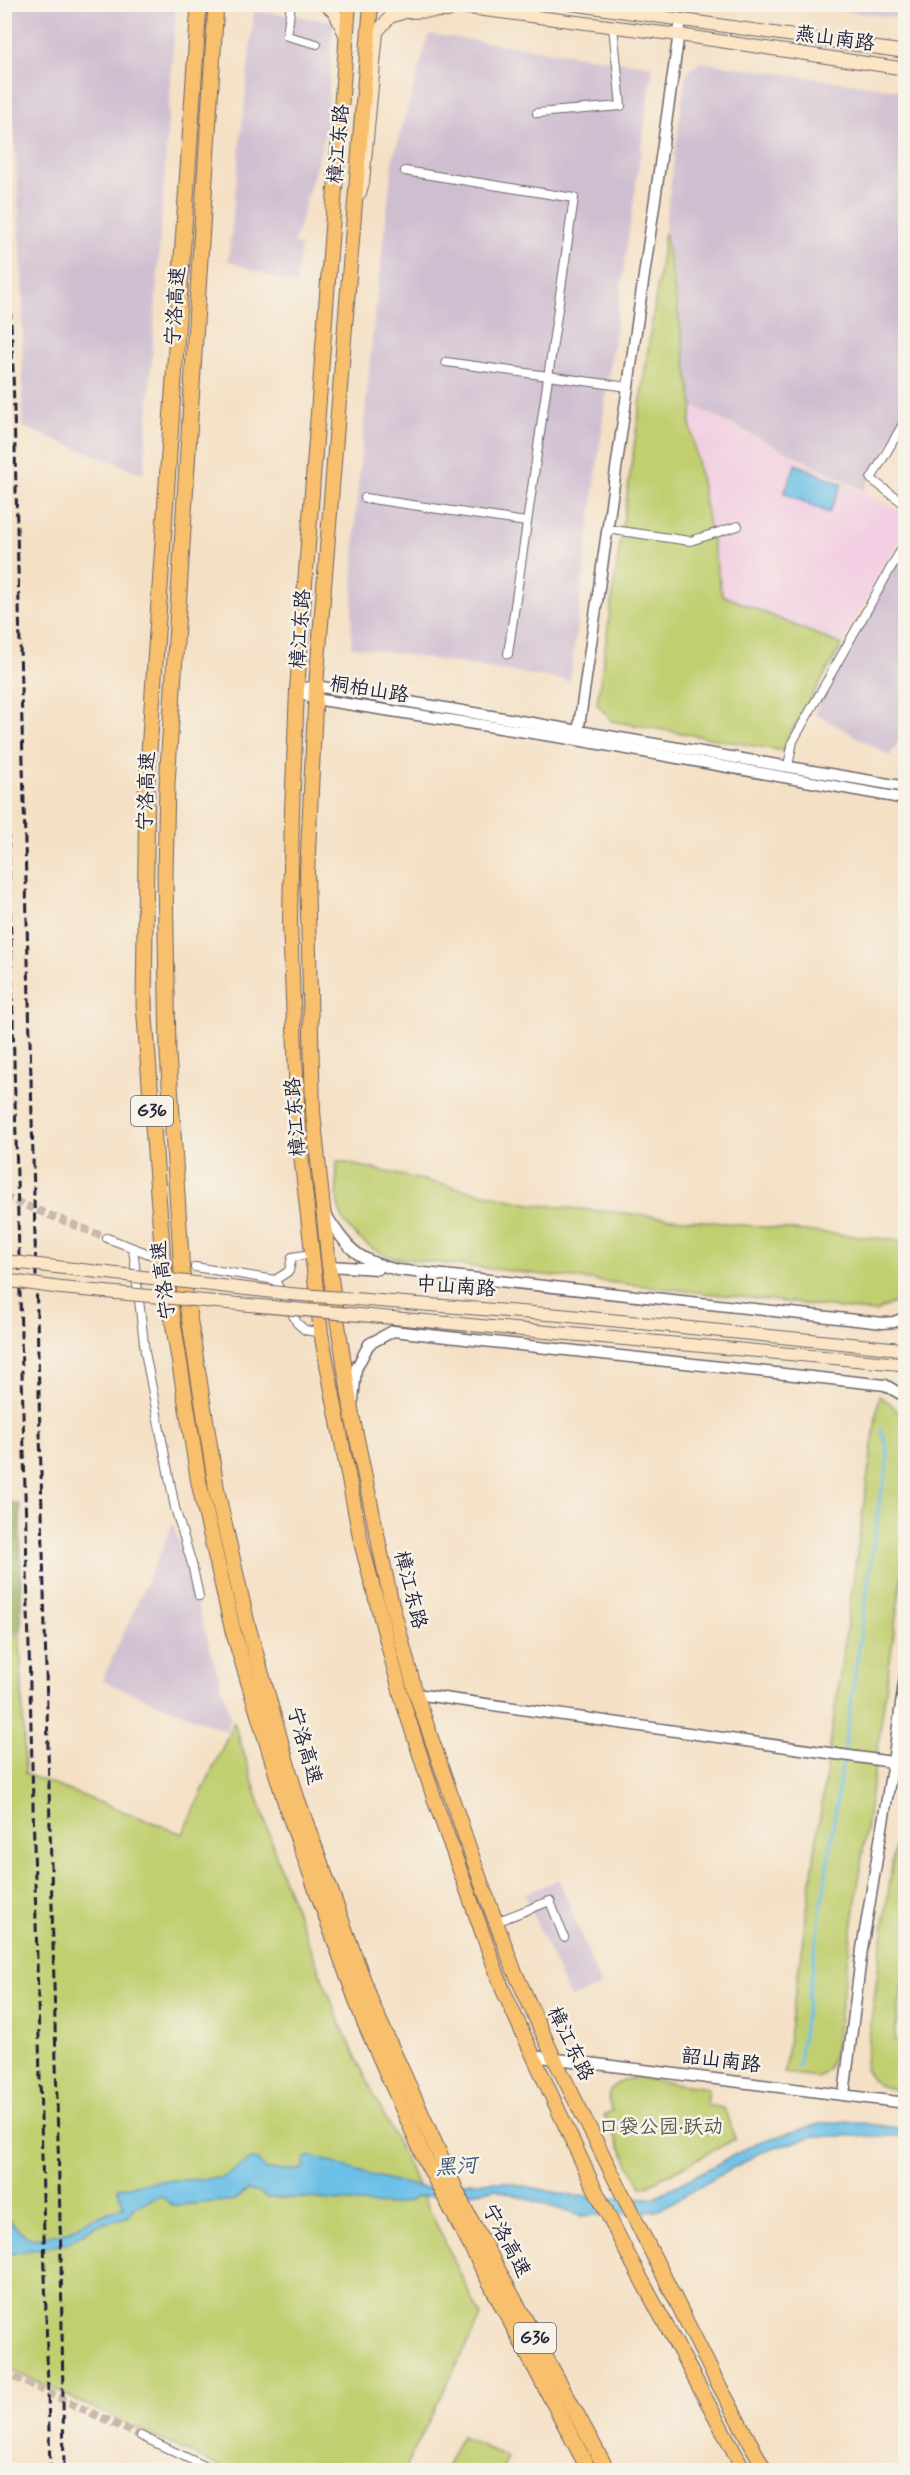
<svg xmlns="http://www.w3.org/2000/svg" width="910" height="2475" font-family="Mynerve,'LXGW WenKai TC',sans-serif">
	<rect width="100%" height="100%" fill="#f7f3e8"/>
	<filter id="ink" filterUnits="userSpaceOnUse"><feTurbulence type="fractalNoise" baseFrequency=".0167" numOctaves="2"/><feDisplacementMap in="SourceGraphic" scale="12" xChannelSelector="R" yChannelSelector="G"/><feConvolveMatrix kernelMatrix="1 2 1 2 8 2 1 2 1" color-interpolation-filters="sRGB"/></filter>
	<filter id="wash" filterUnits="userSpaceOnUse"><feTurbulence type="fractalNoise" baseFrequency=".008" numOctaves="4" result="noise"/><feDisplacementMap in="SourceGraphic" scale="24" xChannelSelector="R" yChannelSelector="G"/><feGaussianBlur stdDeviation="1.35" result="paint"/><feColorMatrix in="noise" values="0 0 0 0 0 0 0 0 0 0 0 0 0 0 0 0 0 1.4 0 .05"/><feComposite in="paint" operator="in"/></filter>
	<g filter="url(#wash)">
		<rect width="100%" height="100%" fill="#f4e0c4"/>
		<polygon fill="#f2cfe2" points="694,407 905,513 905,528 842,644 723,595 691,422"/>
		<g fill="#cfbdd0">
			<polygon points="4,5 176,5 144,474 22,427 23,292 15,141 5,36"/>
			<polygon points="801,5 905,5 905,19"/>
			<polygon points="254,11 333,21 327,127 294,244 301,245 296,285 228,261"/>
			<polygon points="429,34 653,66 609,373 570,681 351,646 356,507 372,340 393,158"/>
			<polygon points="700,62 905,91 905,415 864,490 694,406 665,224 686,74"/>
			<polygon points="905,547 905,729 890,756 814,713"/>
			<polygon points="173,1524 231,1718 227,1731 102,1681"/>
			<polygon points="559,1879 601,1986 570,1999 524,1894"/>
		</g>
		<g fill="#c1cf71" stroke="#727856" stroke-width="1.5">
			<polygon points="665,232 693,406 690,423 722,595 842,645 791,732 784,751 612,721 597,704"/>
			<path d="M337,1161L530,1204L905,1241V1297L875,1312L395,1258C372,1252 346,1233 339,1209C335,1195 337,1175 337,1161Z"/>
			<polygon points="879,1396 890,1403 905,1420 905,1554 835,2049 828,2068 818,2077 784,2073"/>
			<polygon points="5,1633 20,1635 25,1774 183,1834 234,1722 283,1878 342,2028 481,2317 404,2470 226,2470 5,2367"/>
			<path d="M905,1793L906,1958L894,2040L905,2042L900,2080L905,2081V2090C883,2087 876,2090 865,2068L901,1797Z"/>
			<path d="M634,2078L708,2088L706,2105L724,2108L735,2139L647,2186L641,2187L604,2115L612,2111C602,2089 615,2082 634,2078Z"/>
			<polygon points="461,2436 508,2458 502,2470 445,2470"/>
		</g>
		<polygon fill="#98b263" stroke="#5d6a4f" stroke-width="1.5" points="5,1500 20,1505 21,1632 5,1630"/>
		<g fill="#6ac0e7" stroke="#467191" stroke-width="1.5">
			<polygon points="796,464 842,484 829,513 784,493"/>
			<polygon points="848,2121 905,2129 905,2136 815,2136 759,2153 657,2211 581,2216 496,2189 477,2192 416,2197 410,2201 393,2205 371,2204 309,2198 268,2198 260,2193 247,2190 236,2200 181,2205 173,2205 160,2196 134,2207 127,2217 95,2226 69,2243 5,2255 4,2217 28,2237 36,2239 70,2231 85,2222 124,2206 117,2188 159,2181 223,2178 247,2161 257,2159 265,2170 299,2170 304,2168 305,2158 312,2156 370,2175 424,2188 472,2182 504,2182 574,2196 653,2198 759,2142 819,2124"/>
		</g>
		<g fill="none" stroke-linecap="round" stroke-linejoin="round">
			<g stroke="#6ac0e7" stroke-width="3">
				<path d="M844,1752L880,1498C887,1473 893,1454 881,1430"/>
				<polyline points="798,2067 843,1759"/>
			</g>
		</g>
	</g>
	<g filter="url(#ink)">
		<g fill="none" stroke-linecap="round" stroke-linejoin="round">
			<g stroke="#cabaa9" stroke-width="8" stroke-dasharray="8 4" stroke-linecap="butt">
				<polyline points="4,1197 107,1238"/>
				<polyline points="4,2372 141,2436"/>
			</g>
			<defs>
				<g id="minor">
					<polyline points="291,4 287,36 317,44"/>
					<polyline points="537,113 621,106 613,27"/>
					<polyline points="405,171 574,198 508,654"/>
					<polyline points="446,362 628,387"/>
					<polyline points="906,419 871,479 906,505"/>
					<polyline points="365,498 526,522"/>
					<polyline points="607,529 690,541 738,526"/>
					<polyline points="788,766 793,741 906,541"/>
					<polyline points="107,1238 152,1255"/>
					<polyline points="133,1248 145,1352 175,1508 192,1564 199,1596"/>
					<polyline points="312,1254 292,1257 289,1271 275,1280 297,1323 305,1330 321,1333"/>
					<polyline points="195,1267 275,1280"/>
					<polyline points="496,1922 550,1901 564,1937"/>
					<polyline points="141,2436 213,2470"/>
				</g>
				<g id="tertiary">
					<polyline points="297,690 315,699 577,740 906,799"/>
					<polyline points="297,690 316,686 906,787"/>
					<polyline points="577,740 681,19"/>
					<path d="M324,1212C348,1248 354,1259 397,1270L883,1323L894,1322L906,1317"/>
					<polyline points="329,1266 378,1269"/>
					<polyline points="353,1400 356,1369 369,1344 393,1331 885,1385 906,1397"/>
					<polyline points="416,1694 906,1764"/>
					<polyline points="533,2056 906,2103"/>
					<polyline points="844,2095 862,1949 893,1762 906,1669"/>
				</g>
				<g id="secondary">
					<polyline points="325,4 335,13 346,37"/>
					<polyline points="437,4 679,35 906,69"/>
					<polyline points="571,4 906,52"/>
					<polyline points="360,193 363,182 377,32 390,17 405,12 448,11"/>
				</g>
				<g id="primary">
					<polyline points="349,4 297,690 292,811 290,923 298,1127 321,1333 361,1542 403,1702 435,1801 503,1990 590,2179 626,2251 744,2470"/>
					<polyline points="371,4 316,686 307,873 313,1112 329,1266 352,1415 391,1601 416,1694 481,1882 514,1970 554,2058 714,2376 765,2470"/>
				</g>
				<g id="motorway">
					<polyline points="199,4 147,782 144,1004 163,1260 199,1483 233,1631 288,1811 364,2021 426,2161 589,2470"/>
					<polyline points="216,4 167,784 165,874 168,1053 182,1273 217,1492 247,1623 296,1796 373,2007 463,2206 607,2470"/>
				</g>
			</defs>
			<use href="#minor" stroke="#6c646b" stroke-width="10"/>
			<use href="#tertiary" stroke="#6c646b" stroke-width="13"/>
			<use href="#secondary" stroke="#6c646b" stroke-width="14"/>
			<use href="#primary" stroke="#6c646b" stroke-width="16"/>
			<use href="#motorway" stroke="#6c646b" stroke-width="17"/>
			<use href="#minor" stroke="#fff" stroke-width="8"/>
			<use href="#tertiary" stroke="#fff" stroke-width="10"/>
			<use href="#secondary" stroke="#fce5c4" stroke-width="12"/>
			<use href="#primary" stroke="#f8bf6c" stroke-width="14"/>
			<use href="#motorway" stroke="#f8bf6c" stroke-width="15"/>
			<g stroke="#22223b" stroke-width="3" stroke-dasharray="9 4.5" stroke-linecap="butt">
				<polyline points="4,161 13,370 61,2259 64,2470"/>
				<polyline points="4,668 50,2470"/>
			</g>
			<defs>
				<g id="secondary-bridge">
					<polyline points="4,1261 290,1294 560,1315 901,1349"/>
					<polyline points="4,1280 61,1288 900,1364"/>
				</g>
			</defs>
			<use href="#secondary-bridge" stroke="#6c646b" stroke-width="14" stroke-linecap="butt"/>
			<use href="#secondary-bridge" stroke="#fce5c4" stroke-width="12"/>
		</g>
	</g>
	<g text-anchor="middle" dominant-baseline="central" stroke-width="5" stroke-linejoin="round" paint-order="stroke">
		<g fill="#f7f3e8" stroke="#62616f" stroke-width="1.5">
			<rect x="131" y="1096" width="42" height="30" rx="4.5"/>
			<rect x="514" y="2323" width="42" height="30" rx="4.5"/>
		</g>
		<g font-size="18" font-weight="bold" fill="#22223b">
			<text x="152" y="1111">G36</text>
			<text x="535" y="2338">G36</text>
		</g>
		<g font-size="20" fill="#22223b" stroke="#f7f3e8">
			<text transform="translate(835 39) rotate(8)">燕山南路</text>
			<text transform="translate(339 144) rotate(-85)">樟江东路</text>
			<text transform="translate(176 306) rotate(-86)">宁洛高速</text>
			<text transform="translate(301 629) rotate(-86)">樟江东路</text>
			<text transform="translate(369 690) rotate(9)">桐柏山路</text>
			<text transform="translate(147 791) rotate(-88)">宁洛高速</text>
			<text transform="translate(296 1117) rotate(-94)">樟江东路</text>
			<text transform="translate(164 1280) rotate(-97)">宁洛高速</text>
			<text transform="translate(456 1287) rotate(4)">中山南路</text>
			<text transform="translate(410 1590) rotate(76)">樟江东路</text>
			<text transform="translate(304 1746) rotate(74)">宁洛高速</text>
			<text transform="translate(570 2044) rotate(64)">樟江东路</text>
			<text transform="translate(721 2061) rotate(7)">韶山南路</text>
			<text transform="translate(506 2241) rotate(62)">宁洛高速</text>
		</g>
		<g font-size="20" fill="#52564b" stroke="#f7f3e8">
			<text x="661" y="2127">口袋公园·跃动</text>
		</g>
		<g font-size="21" font-style="italic" fill="#3b5977" stroke="#f7f3e8">
			<text transform="translate(456 2167) rotate(-4)">黑河</text>
		</g>
	</g>
	<rect width="910" height="2475" fill="none" stroke="#f7f3e8" stroke-width="24"/>
</svg>
